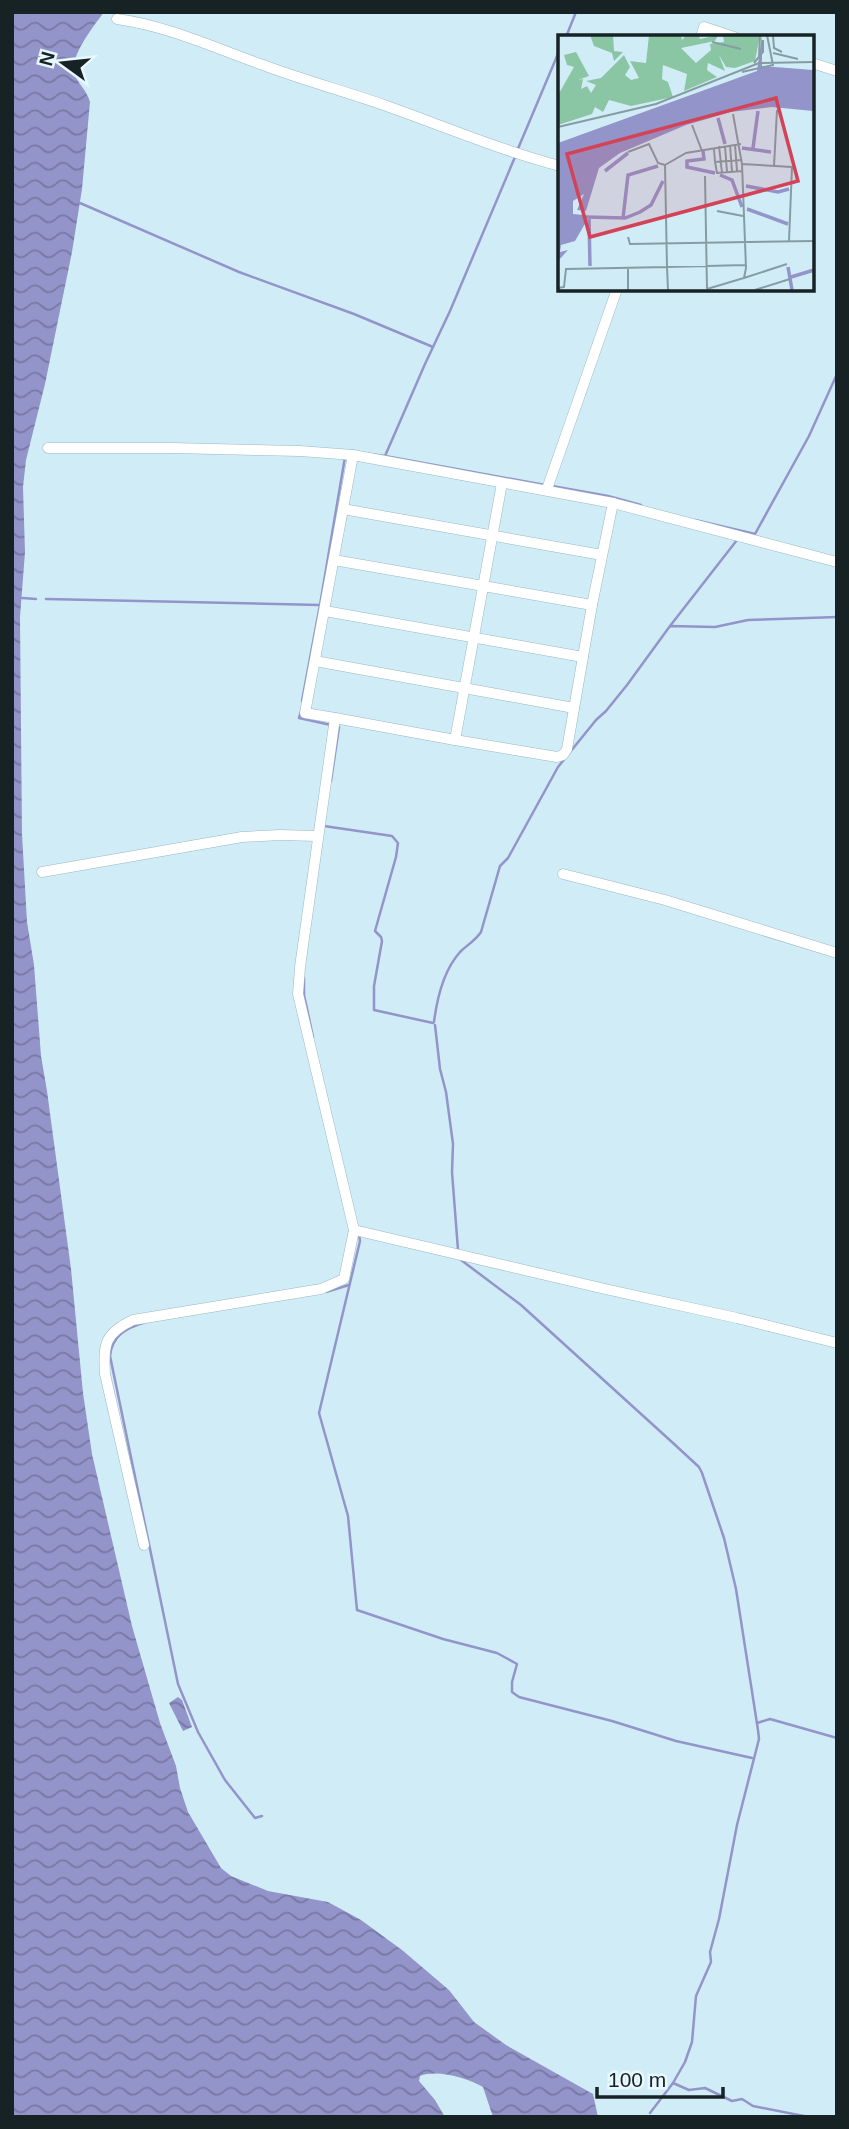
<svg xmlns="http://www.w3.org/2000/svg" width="849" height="2129" font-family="Helvetica,sans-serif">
	<defs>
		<pattern id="water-waves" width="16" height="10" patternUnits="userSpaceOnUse" patternTransform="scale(1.75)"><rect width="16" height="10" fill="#9394c9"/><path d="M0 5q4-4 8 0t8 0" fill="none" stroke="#7778a3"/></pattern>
	</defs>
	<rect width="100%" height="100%" fill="#d0edf7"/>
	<g fill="url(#water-waves)">
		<path d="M12,12H104C94,26 71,54 74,72C76,82 87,90 90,102L82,189L72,252L45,384L26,460L23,487L25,552L20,617L22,834L27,922L34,965L41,1056L47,1091L71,1269L83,1393L92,1454L132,1626L160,1723L176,1766L180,1788L188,1812L221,1868L231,1876L268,1891L328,1902L361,1920L402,1950L449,1990L474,2022L506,2045L593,2094L598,2117H493L483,2087C467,2078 438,2069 420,2076L419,2081L435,2100L445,2117H12Z"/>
		<polygon points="178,1697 182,1700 192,1727 183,1731 169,1703"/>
	</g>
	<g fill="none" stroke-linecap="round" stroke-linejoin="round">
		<g stroke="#9394c9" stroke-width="2.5">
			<polyline points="566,37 576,12"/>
			<polyline points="517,151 560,49"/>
			<polyline points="80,203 239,272 354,314 433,347"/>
			<polyline points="346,451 385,456 545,485"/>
			<polyline points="385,456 425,364 450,311 515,157"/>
			<polyline points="552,486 608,496 641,505"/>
			<polyline points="695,520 755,534 809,436 837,374"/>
			<polyline points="22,598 36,599"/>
			<polyline points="46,599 320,605 345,457"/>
			<polyline points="670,626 737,540"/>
			<polyline points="302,701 320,605"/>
			<polyline points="301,711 299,718 331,725"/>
			<polyline points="331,781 339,727 337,727"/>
			<polyline points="324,826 392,836 398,843 396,857 375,931 381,937 382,941 374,986 374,1010 433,1023"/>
			<polyline points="304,978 304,995 313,1037"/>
			<path d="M434,1022C437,998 444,970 460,952C467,945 475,941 481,932L500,866L508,858L558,767L596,720L606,711L627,685L670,626L715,627L748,620L837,617"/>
			<polyline points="435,1025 440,1069 446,1092 453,1144 452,1172 458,1250"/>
			<polyline points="359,1234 360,1241 319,1413 348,1516 357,1610 443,1639 497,1653 517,1664 512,1682 512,1692 519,1697 612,1721 676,1741 752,1758"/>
			<polyline points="461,1260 521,1305 673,1443 699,1467 702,1473 724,1538 736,1589 758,1730 759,1739 737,1825 719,1919 710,1952 711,1962 696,1996 692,2042 685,2062 673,2083 650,2113"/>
			<polyline points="326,1292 349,1285"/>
			<path d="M143,1323C126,1328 112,1336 110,1356L178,1684L198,1732L225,1780L255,1818L262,1816"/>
			<polyline points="757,1723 770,1719 837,1738"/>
			<polyline points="673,2083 689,2090 705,2088 732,2101 742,2099 753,2106 809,2117"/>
		</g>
		<defs>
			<g id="minor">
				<path d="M117,19C168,26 215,48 263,65C303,80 344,91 384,105C443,126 500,150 560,166"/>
				<polyline points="701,37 704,27 734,37"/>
				<polyline points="812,63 837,71"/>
				<polyline points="48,448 172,448 300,451 353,455 613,503 837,562"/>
				<polyline points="547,489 617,289"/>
				<polyline points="343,509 602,555"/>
				<polyline points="334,560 592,605"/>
				<polyline points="325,611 583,657"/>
				<polyline points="315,661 574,708"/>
				<polyline points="335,718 455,740 502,483"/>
				<polyline points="455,740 557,757 563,755 567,749 592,605 613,503"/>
				<polyline points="42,872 242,837 280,835 317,836"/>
				<polyline points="563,874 665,900 837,953"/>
				<polyline points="354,1230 605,1289 737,1318 837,1343"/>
				<path d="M144,1545L105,1374C103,1344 105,1333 133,1320L321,1289L344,1279L354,1230L298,994L300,967L335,718L305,713L353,455"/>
			</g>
		</defs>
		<use href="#minor" stroke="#9bb7c1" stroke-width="11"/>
		<use href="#minor" stroke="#fff" stroke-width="10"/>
	</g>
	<g transform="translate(558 35)">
		<rect width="256" height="256" fill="#d0edf7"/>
		<path d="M32,0H55L56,16L65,17L56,26L54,18L36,11ZM91,0H123L124,5L128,0H141L142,4L160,0L157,6L123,13L138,28L153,15L152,9L166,7L165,0H202L197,26L177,33L168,32L161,20L167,36L150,28L149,35L159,42L126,56L129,39L105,30L104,44L110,47L115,62L73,71L51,65L45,77L37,72L34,79L0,90V60L16,32L9,30L6,20L18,17L31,41L20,45L25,44L23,54L29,51L33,58L38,50L28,46L43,43L66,20L72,32L67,40L73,45L81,43L72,26L88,28Z" fill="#8bc6a4"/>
		<path d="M204,0V31L255,35V76L214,72L173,77L128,90L62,118L41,133L28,176L19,175L26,159L15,166V179L26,180L28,187L17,206L3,210L2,217L10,215L0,226V108L199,36Z" fill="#9394c9"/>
		<path fill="none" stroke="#9394c9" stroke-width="3.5" d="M160,83L167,109M184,113L213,117M195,113L200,76M145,116L146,124L129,126V132L157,138M47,136L70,118M162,140L174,145L184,172M188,151L220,157L231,154M189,174L230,189M28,182L67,183L82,177L93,170L105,146M65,183L70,140L100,131M31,184L32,231M230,232L234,255M233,242L256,235"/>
		<path fill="none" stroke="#869ca3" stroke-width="2" d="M215,0L216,13L224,17M154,7L183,14M215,18L240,24M201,22L202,0M196,28L205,17V5M184,37L215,30L209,0M134,90L144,116M0,92L98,69L201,28L256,27M172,110L174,137M177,110L179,136M161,111L164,138M167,111L169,137M156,114L157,127L184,125M70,117L91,109L100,128L107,130M157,127L159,138L185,136M184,129L234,132L231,206M107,130L128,118L183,109M216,131L219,75M147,141L149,254M159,176L185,181M70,202L72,209L256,206M70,233V255M186,243L229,229M0,253L6,252L8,234L109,232L107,130M149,254L186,243L188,233L184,129L175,79M110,255L109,232L188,230M197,255L232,244"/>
		<path fill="#d34358" fill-opacity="0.15" stroke="#d34358" stroke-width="3.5" d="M218,63L240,146L32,202L9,119Z"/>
		<rect width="256" height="256" fill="none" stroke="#172225" stroke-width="3.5"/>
	</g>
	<rect width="849" height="2129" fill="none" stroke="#172225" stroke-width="28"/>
	<g transform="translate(63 63) rotate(285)" stroke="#e7f8fe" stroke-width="5" paint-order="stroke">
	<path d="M0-5L12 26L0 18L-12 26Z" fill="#172225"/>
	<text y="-10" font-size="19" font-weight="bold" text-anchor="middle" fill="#172225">N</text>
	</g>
	<path d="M597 2087v10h126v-10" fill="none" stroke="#172225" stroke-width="3.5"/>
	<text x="608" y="2087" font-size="21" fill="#172225" stroke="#e7f8fe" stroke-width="5" paint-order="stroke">100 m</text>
</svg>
